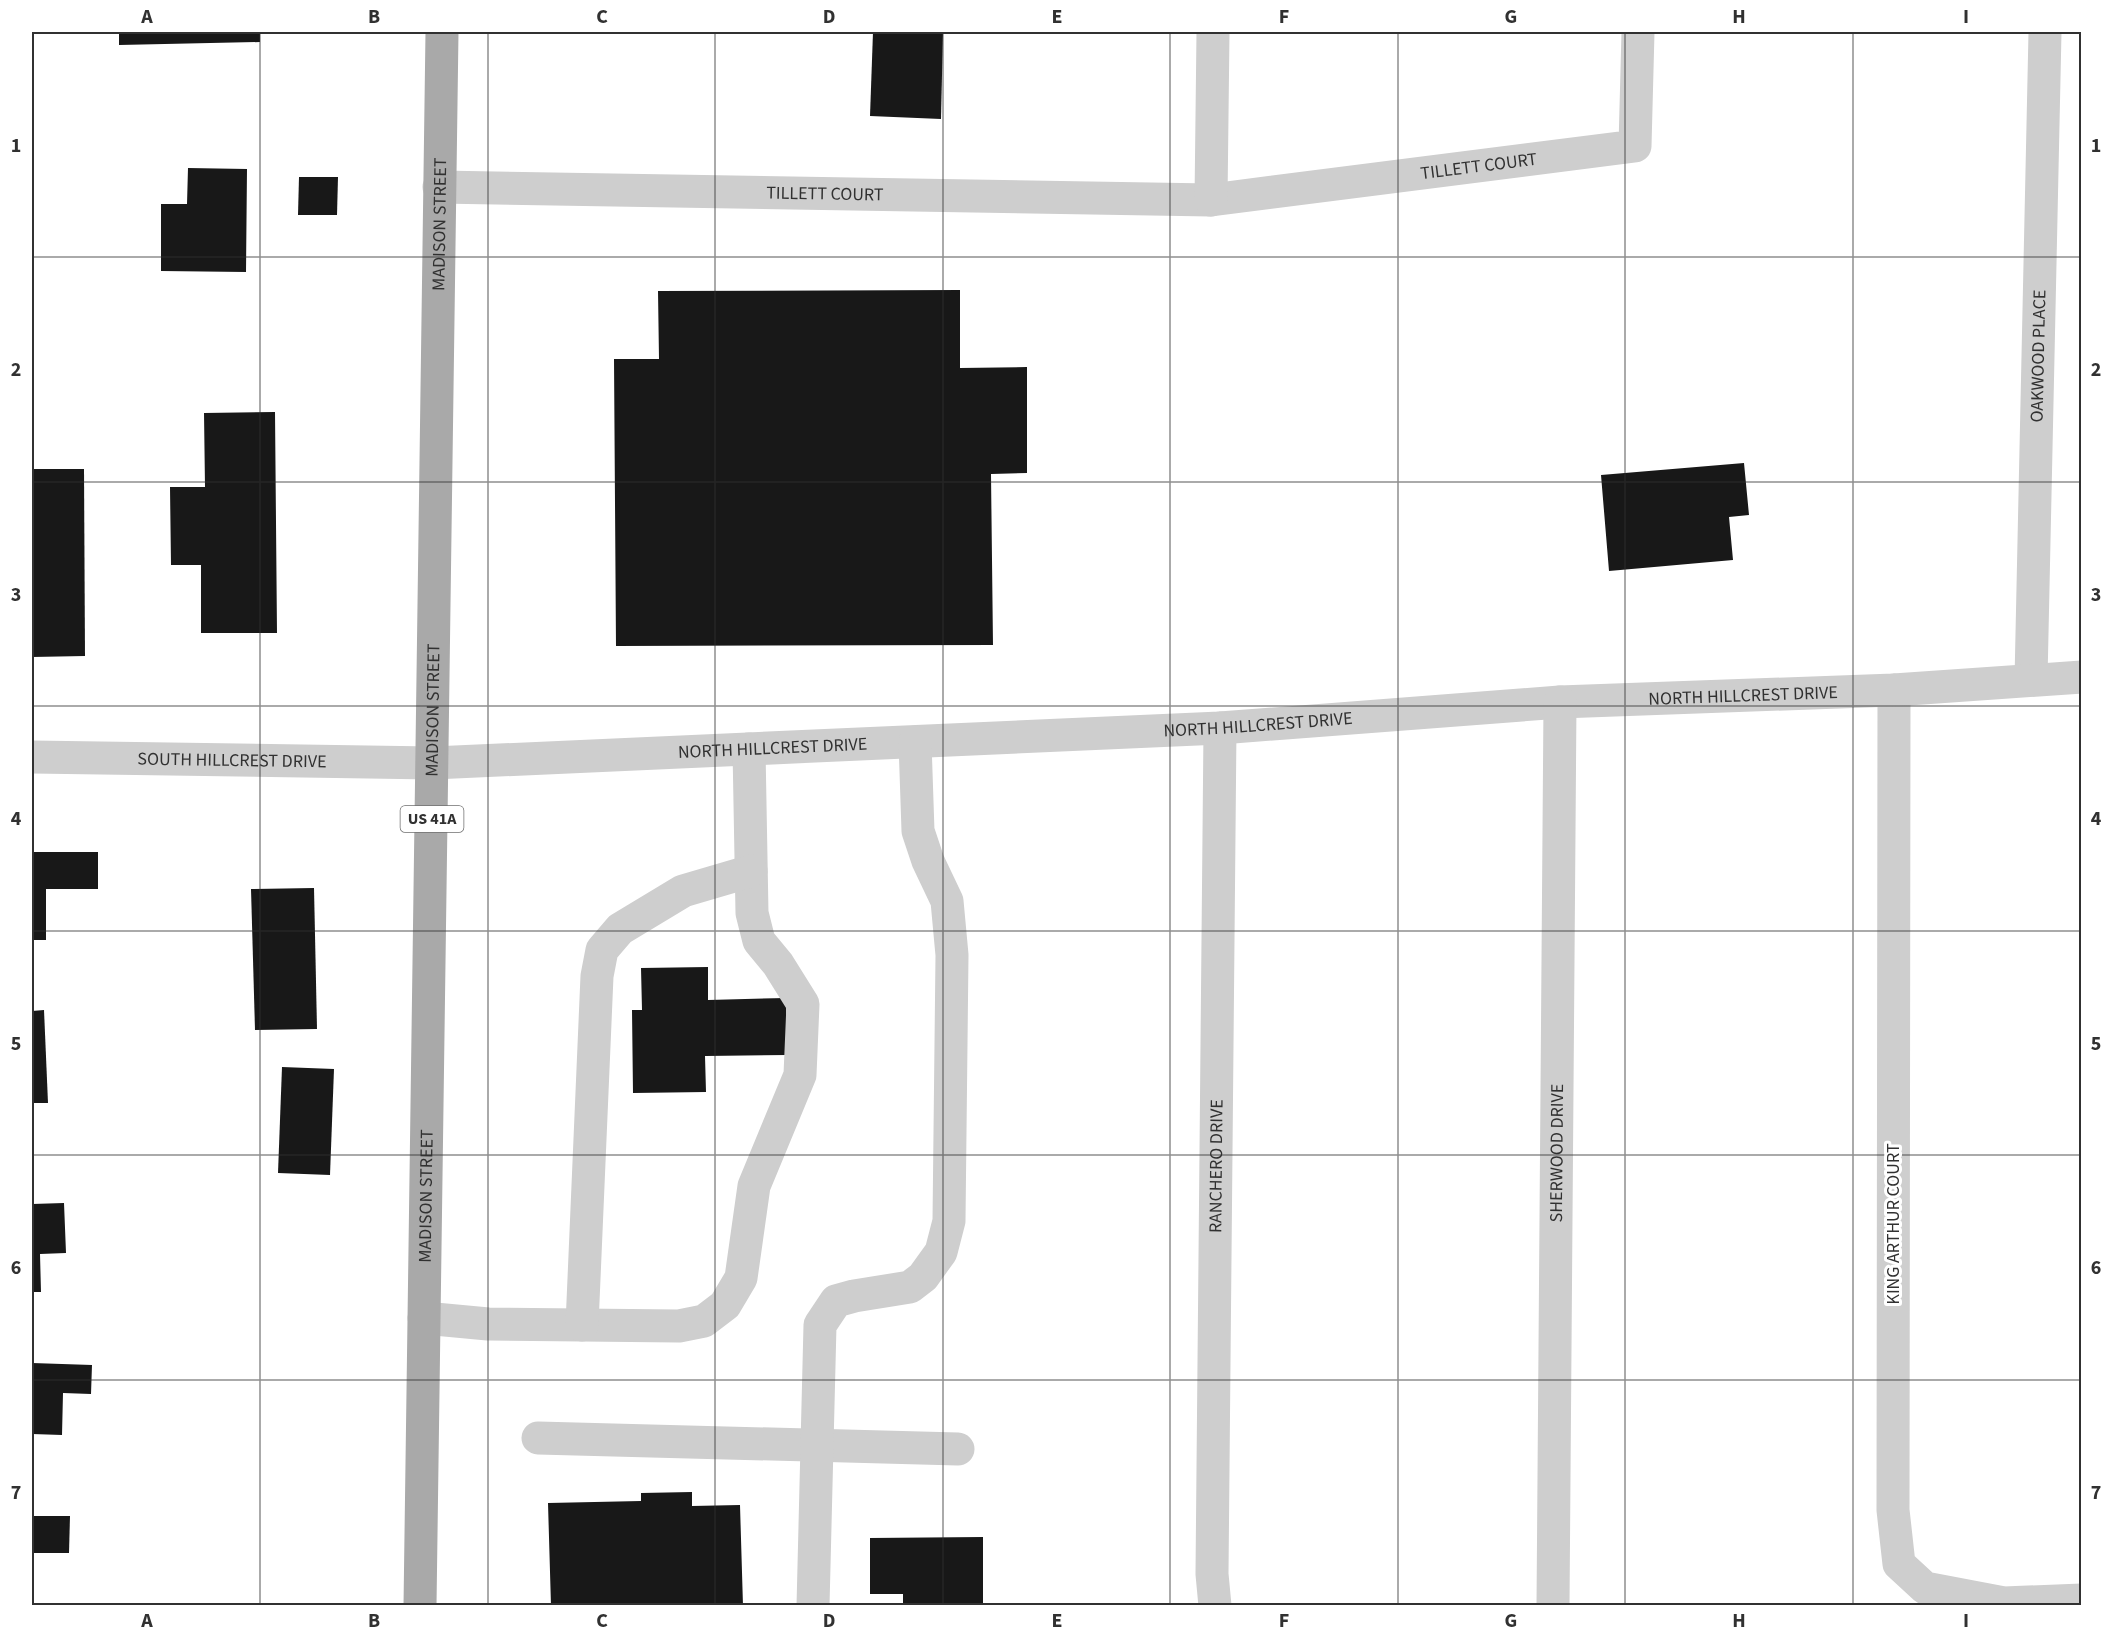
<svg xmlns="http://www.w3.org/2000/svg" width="2113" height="1637" font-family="'Source Sans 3',sans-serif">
	<rect width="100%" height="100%" fill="#fff"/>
	<g fill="#181818">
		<polygon points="119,32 260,32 260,42 119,45"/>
		<polygon points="873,32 943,32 941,119 870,116"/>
		<polygon points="188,168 247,169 246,272 161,271 161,204 187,204"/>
		<polygon points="299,177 338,177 337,215 298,215"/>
		<polygon points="960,290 960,368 1027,367 1027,473 991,474 993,645 616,646 614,359 659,359 658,291"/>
		<polygon points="275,412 277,633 201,633 201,565 171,565 170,487 205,487 204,413"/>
		<polygon points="1744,463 1749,515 1729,517 1733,560 1609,571 1601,475"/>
		<polygon points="32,469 84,469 85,656 32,657"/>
		<polygon points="32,852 98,852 98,889 46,889 46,940 32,940"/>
		<polygon points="314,888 317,1029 255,1030 251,889"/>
		<polygon points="708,967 708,1000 786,998 787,1055 705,1056 706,1092 633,1093 632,1010 642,1010 641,968"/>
		<polygon points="44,1010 48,1103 32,1103 32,1011"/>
		<polygon points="282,1067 334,1069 330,1175 278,1173"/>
		<polygon points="64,1203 66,1253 40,1254 41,1292 32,1292 32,1204"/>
		<polygon points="32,1363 92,1365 91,1394 63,1393 62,1435 32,1434"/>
		<polygon points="692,1492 692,1506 740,1505 743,1606 551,1606 548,1503 641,1501 641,1493"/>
		<polygon points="32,1516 70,1516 69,1553 32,1553"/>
		<polygon points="983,1537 983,1606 903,1606 903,1594 870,1594 870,1538"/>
	</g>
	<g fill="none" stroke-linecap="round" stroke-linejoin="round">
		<g stroke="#cecece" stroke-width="33">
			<path id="s1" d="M439,187L1211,200L1635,146L1638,32"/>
			<polyline points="1211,200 1213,32"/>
			<path id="s2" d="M2031,680L2045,32"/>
			<polyline points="1894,690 1893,1510 1899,1564 1925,1588 2004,1603 2082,1600"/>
			<path id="s3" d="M32,757L433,763L1220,728L1560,702L1894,690L2082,677"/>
			<polyline points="424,1318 488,1324 679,1326 704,1321 725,1305 741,1278 754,1186 800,1075 803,1004 778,964 759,941 752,913 749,749"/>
			<polyline points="582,1325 597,976 602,950 620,929 683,891 751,871"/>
			<polyline points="538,1438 958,1449"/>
			<polyline points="813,1606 820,1325 836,1301 854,1296 910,1287 923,1277 941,1252 949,1221 952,955 947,901 928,861 918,831 915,742"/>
			<path id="s4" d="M1215,1606L1212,1574L1220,728"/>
			<path id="s5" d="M1553,1606L1560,702"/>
		</g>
		<path stroke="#a9a9a9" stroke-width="33" id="s6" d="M420,1606L442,32"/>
	</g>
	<path fill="none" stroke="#313131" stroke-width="1.5" stroke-opacity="0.55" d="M260,32V1606M488,32V1606M715,32V1606M943,32V1606M1170,32V1606M1398,32V1606M1625,32V1606M1853,32V1606M32,257H2082M32,482H2082M32,706H2082M32,931H2082M32,1155H2082M32,1380H2082"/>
	<g text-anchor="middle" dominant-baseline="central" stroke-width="6" stroke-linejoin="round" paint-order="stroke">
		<rect fill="#fff" stroke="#6f6f6f" stroke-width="1.5" x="400.5" y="806" width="63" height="26" rx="4.5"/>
		<g font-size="16" font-weight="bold" fill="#313131">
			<text x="432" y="819">US 41A</text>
		</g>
		<g font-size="18" fill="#313131" stroke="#fff">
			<text stroke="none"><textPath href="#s1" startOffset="1042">TILLETT COURT</textPath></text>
			<text stroke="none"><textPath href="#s1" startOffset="386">TILLETT COURT</textPath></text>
			<text stroke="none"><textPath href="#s6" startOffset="1382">MADISON STREET</textPath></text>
			<text stroke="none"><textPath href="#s2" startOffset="324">OAKWOOD PLACE</textPath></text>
			<text stroke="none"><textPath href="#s3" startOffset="1713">NORTH HILLCREST DRIVE</textPath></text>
			<text stroke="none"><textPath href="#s6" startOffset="896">MADISON STREET</textPath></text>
			<text stroke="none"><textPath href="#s3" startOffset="1227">NORTH HILLCREST DRIVE</textPath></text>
			<text stroke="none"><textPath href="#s3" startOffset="741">NORTH HILLCREST DRIVE</textPath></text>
			<text stroke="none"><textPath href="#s3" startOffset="200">SOUTH HILLCREST DRIVE</textPath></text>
			<text stroke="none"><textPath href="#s5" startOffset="453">SHERWOOD DRIVE</textPath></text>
			<text stroke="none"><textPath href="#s4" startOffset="440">RANCHERO DRIVE</textPath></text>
			<text stroke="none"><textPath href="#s6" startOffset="410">MADISON STREET</textPath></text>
			<text transform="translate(1893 1224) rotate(-90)">KING ARTHUR COURT</text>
		</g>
	</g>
	<rect width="2113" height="1637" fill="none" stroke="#ffffff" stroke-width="66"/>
	<rect x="33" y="33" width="2047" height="1571" fill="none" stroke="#313131" stroke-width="2"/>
	<g font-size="20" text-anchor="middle" font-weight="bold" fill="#313131">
		<text x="147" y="23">A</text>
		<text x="374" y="23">B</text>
		<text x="602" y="23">C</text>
		<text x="829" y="23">D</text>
		<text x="1057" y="23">E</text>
		<text x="1284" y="23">F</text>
		<text x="1511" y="23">G</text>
		<text x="1739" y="23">H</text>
		<text x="1966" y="23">I</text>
		<text x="16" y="152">1</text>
		<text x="2096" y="152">1</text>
		<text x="16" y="376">2</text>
		<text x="2096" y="376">2</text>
		<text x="16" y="601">3</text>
		<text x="2096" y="601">3</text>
		<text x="16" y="825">4</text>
		<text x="2096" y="825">4</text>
		<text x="16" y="1050">5</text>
		<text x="2096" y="1050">5</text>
		<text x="16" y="1274">6</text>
		<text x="2096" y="1274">6</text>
		<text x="16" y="1499">7</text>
		<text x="2096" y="1499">7</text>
		<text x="147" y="1627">A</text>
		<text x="374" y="1627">B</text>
		<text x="602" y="1627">C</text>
		<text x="829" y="1627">D</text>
		<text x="1057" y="1627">E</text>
		<text x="1284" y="1627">F</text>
		<text x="1511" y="1627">G</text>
		<text x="1739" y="1627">H</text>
		<text x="1966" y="1627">I</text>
	</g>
</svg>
